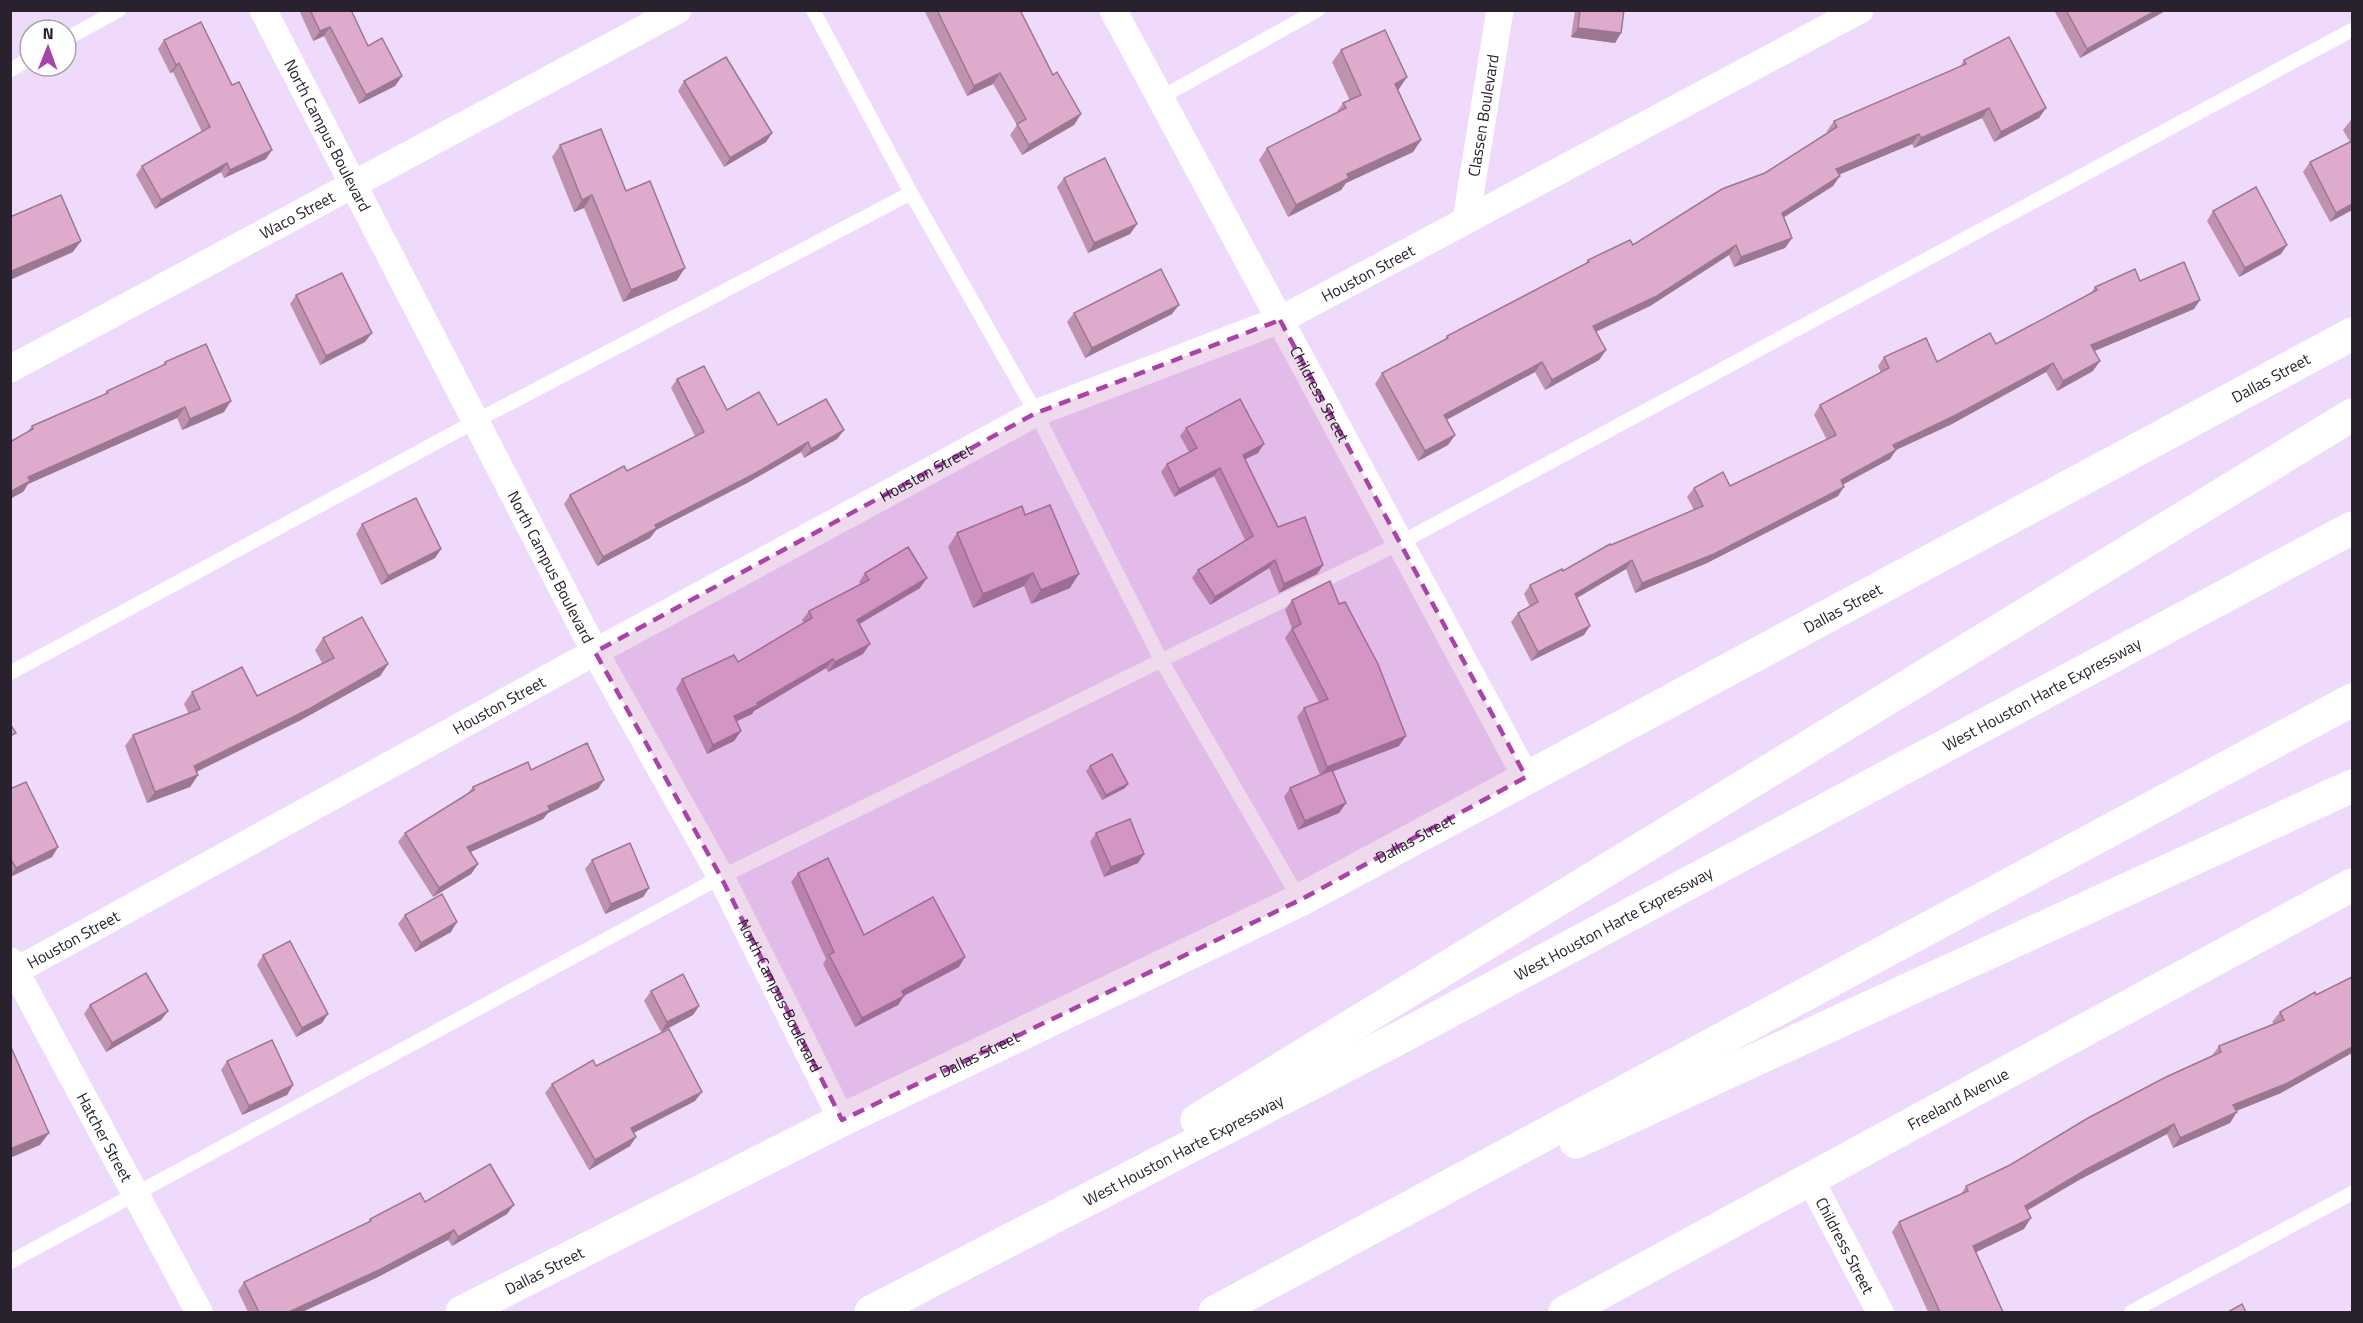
<svg xmlns="http://www.w3.org/2000/svg" width="2363" height="1323" font-family="'Titillium Web',sans-serif">
	<rect width="100%" height="100%" fill="#f0dafb"/>
	<g fill="none" stroke-linecap="round" stroke-linejoin="round">
		<g stroke="#fff" stroke-width="14">
			<polyline points="813,10 911,193 1036,413 1161,660 1300,900"/>
			<polyline points="66,39 119,10"/>
			<polyline points="10,70 30,59"/>
			<polyline points="1160,98 1318,10"/>
			<polyline points="10,673 476,421 911,193"/>
			<polyline points="10,1262 721,877 1400,543 2352,30"/>
			<polyline points="2131,1312 2352,1193"/>
		</g>
		<g stroke="#fff" stroke-width="27">
			<path id="s1" d="M263,10L595,652L721,877L842,1120"/>
			<path id="s2" d="M1113,10L1526,777"/>
			<path id="s3" d="M1466,220L1500,10"/>
			<path id="s4" d="M10,369L678,10"/>
			<path id="s5" d="M10,961L199,1312"/>
			<path id="s6" d="M10,974L595,652L1036,413L1280,320L1860,10"/>
			<path id="s7" d="M1810,1179L1880,1312"/>
		</g>
		<g stroke="#fff" stroke-width="33">
			<path id="s8" d="M462,1312L842,1120L1300,900L2352,334"/>
			<path id="s9" d="M1565,1312L2352,885"/>
		</g>
		<g stroke="#fff" stroke-width="33">
			<polyline points="1197,1120 2352,415"/>
			<polyline points="1576,1142 2352,786"/>
			<path id="s10" d="M871,1312L1403,1036L2352,528"/>
			<polyline points="1215,1312 2352,700"/>
		</g>
	</g>
	<g fill="#bf93af">
		<polygon points="299,10 351,10 368,46 402,76 395,86 359,104 324,36 313,41"/>
		<polygon points="924,10 1020,10 1053,75 1081,114 1074,125 1022,155 1010,135 1017,125 993,84 967,96"/>
		<polygon points="1575,10 1624,10 1621,33 1615,43 1571,37"/>
		<polygon points="2057,10 2167,10 2080,58 2055,12"/>
		<polygon points="164,40 266,159 224,178 221,172 155,209 136,175 142,166 202,132 173,72 170,73 158,49"/>
		<polygon points="1341,50 1399,89 1398,90 1421,140 1413,152 1346,183 1341,190 1288,217 1259,160 1267,148 1336,113 1343,103 1350,101 1332,62"/>
		<polygon points="1964,60 2046,108 2039,118 1994,142 1982,118 1914,148 1912,144 1839,174 1833,186 1784,217 1792,238 1785,248 1734,267 1729,255 1650,306 1596,332 1606,350 1599,360 1545,390 1535,372 1446,420 1455,435 1448,445 1418,461 1375,384 1382,373 1444,340 1447,336 1585,264 1588,260 1633,245 1765,173 1828,133 1827,131 1834,121 1960,67"/>
		<polygon points="684,81 772,133 766,142 724,167 678,91"/>
		<polygon points="2352,119 2352,210 2330,222 2303,172 2310,162 2350,142 2343,130 2350,121"/>
		<polygon points="560,145 677,280 623,302 584,208 574,212 552,157"/>
		<polygon points="1064,178 1137,224 1130,234 1088,253 1057,187"/>
		<polygon points="2213,211 2281,254 2239,277 2207,221"/>
		<polygon points="2140,281 2194,309 2094,351 2093,371 2057,391 2046,372 1950,425 1896,450 1890,459 1843,484 1838,496 1707,563 1635,593 1626,569 1577,598 1584,635 1531,661 1511,622 1518,613 1530,607 1524,594 1530,585 1563,571 1611,545 1694,510 1687,497 1694,488 1730,486 1827,440 1814,415 1820,405 1881,373 1878,366 1884,357 1937,362 1996,344 2091,293 2095,287"/>
		<polygon points="296,295 365,342 320,365 290,304"/>
		<polygon points="1074,313 1172,314 1085,358 1067,322"/>
		<polygon points="165,362 224,412 182,430 177,418 28,484 23,492 27,432 32,426 104,395 107,391 162,366"/>
		<polygon points="677,379 727,410 778,425 844,430 837,439 804,458 801,452 747,483 656,530 650,538 597,566 564,504 570,495 627,471 695,436 671,388"/>
		<polygon points="1186,428 1258,453 1245,459 1278,527 1323,565 1317,574 1279,593 1269,568 1210,605 1192,578 1198,570 1245,540 1214,476 1174,497 1161,472 1167,464 1189,452 1180,436"/>
		<polygon points="1025,515 1070,588 1031,604 1024,586 973,608 948,547 957,533"/>
		<polygon points="362,524 441,549 435,558 381,585 356,534"/>
		<polygon points="865,573 920,588 859,624 863,654 828,672 826,668 754,711 752,714 736,721 741,731 734,741 707,754 676,689 682,679 738,662 804,623 802,620 809,611 860,584 859,582"/>
		<polygon points="1292,600 1339,604 1399,746 1332,772 1346,803 1339,813 1298,830 1284,797 1290,788 1320,775 1297,717 1304,708 1319,702 1285,638 1292,628 1285,610"/>
		<polygon points="323,638 388,664 380,676 301,720 196,772 198,775 190,787 147,803 125,746 133,735 189,714 184,704 192,692 257,696 322,663 315,650"/>
		<polygon points="1090,766 1128,784 1125,788 1102,800 1086,771"/>
		<polygon points="531,770 598,789 548,813 543,819 470,852 478,864 471,874 433,897 398,842 405,833 468,793 473,787"/>
		<polygon points="10,789 58,847 52,857 10,877"/>
		<polygon points="1096,833 1144,854 1138,863 1104,877 1090,842"/>
		<polygon points="592,860 649,888 643,897 605,914 585,869"/>
		<polygon points="798,873 864,935 959,967 904,996 898,1005 855,1027 823,964 826,959 791,882"/>
		<polygon points="405,915 451,932 415,952 398,924"/>
		<polygon points="263,955 322,1023 296,1037 257,965"/>
		<polygon points="651,991 699,1006 693,1015 661,1032 644,1001"/>
		<polygon points="2315,992 2281,1093 2236,1111 2230,1123 2173,1148 2167,1134 2079,1180 2027,1210 2024,1229 1976,1252 2003,1312 1928,1312 1892,1232 1899,1222 1961,1194 1966,1186 2010,1165 2211,1057 2219,1046 2274,1024 2272,1022 2280,1012"/>
		<polygon points="90,1005 168,1011 161,1020 106,1052 84,1014"/>
		<polygon points="227,1061 293,1085 287,1095 242,1115 221,1070"/>
		<polygon points="596,1066 695,1101 634,1133 636,1137 630,1146 589,1170 545,1093 552,1084"/>
		<polygon points="425,1202 507,1214 452,1246 448,1240 376,1278 302,1312 248,1312 238,1291 244,1282 368,1222 370,1219"/>
	</g>
	<g fill="#9b788f">
		<polygon points="2157,10 2167,10 2080,58 2087,49"/>
		<polygon points="330,27 324,36 313,41 320,31"/>
		<polygon points="1578,28 1621,33 1615,43 1571,37"/>
		<polygon points="179,63 173,72 170,73 176,65"/>
		<polygon points="1000,73 993,84 967,96 974,86"/>
		<polygon points="402,76 395,86 359,104 366,95"/>
		<polygon points="1407,77 1399,89 1386,96 1395,84"/>
		<polygon points="1989,108 1982,118 1914,148 1921,138"/>
		<polygon points="2046,108 2039,118 1994,142 2001,132"/>
		<polygon points="1081,114 1074,125 1022,155 1029,145"/>
		<polygon points="772,133 766,142 724,167 730,158"/>
		<polygon points="1919,134 1912,144 1829,179 1836,169"/>
		<polygon points="1421,140 1413,152 1346,183 1341,190 1288,217 1296,205 1347,174"/>
		<polygon points="272,150 266,159 224,178 230,170"/>
		<polygon points="227,163 221,172 155,209 161,200"/>
		<polygon points="1840,176 1833,186 1775,223 1782,213"/>
		<polygon points="592,195 584,208 574,212 582,200"/>
		<polygon points="2352,204 2352,210 2330,222 2336,213"/>
		<polygon points="1137,224 1130,234 1088,253 1094,243"/>
		<polygon points="1792,238 1785,248 1734,267 1741,257"/>
		<polygon points="81,241 73,252 10,280 10,273 12,271"/>
		<polygon points="1736,245 1729,255 1650,306 1586,336 1593,326"/>
		<polygon points="2287,245 2281,254 2239,277 2245,268"/>
		<polygon points="685,268 677,280 623,302 631,290"/>
		<polygon points="2200,300 2194,309 2085,355 2091,345"/>
		<polygon points="1179,305 1172,314 1085,358 1092,348"/>
		<polygon points="372,333 365,342 320,365 326,356"/>
		<polygon points="1606,350 1599,360 1545,390 1552,380"/>
		<polygon points="2100,361 2093,371 2057,391 2063,381"/>
		<polygon points="1542,362 1535,372 1437,425 1444,415"/>
		<polygon points="2053,363 2046,372 1950,425 1887,454 1893,445"/>
		<polygon points="231,401 224,412 182,430 190,419"/>
		<polygon points="185,407 177,418 28,484 23,492 10,499 10,492 28,477"/>
		<polygon points="844,430 837,439 804,458 811,449"/>
		<polygon points="1455,435 1448,445 1418,461 1425,451"/>
		<polygon points="808,442 801,452 747,483 656,530 650,538 597,566 603,557 655,525"/>
		<polygon points="1264,444 1258,453 1238,463 1243,455"/>
		<polygon points="1896,450 1890,459 1835,489 1841,480"/>
		<polygon points="1220,468 1214,476 1174,497 1179,489"/>
		<polygon points="1844,487 1838,496 1707,563 1635,593 1642,583"/>
		<polygon points="441,549 435,558 381,585 388,576"/>
		<polygon points="1275,560 1269,568 1210,605 1215,597"/>
		<polygon points="1632,560 1626,569 1568,603 1575,594"/>
		<polygon points="1323,565 1317,574 1279,593 1284,584"/>
		<polygon points="1033,573 1024,586 973,608 983,594"/>
		<polygon points="1079,574 1070,588 1031,604 1041,590"/>
		<polygon points="927,578 920,588 851,629 857,620"/>
		<polygon points="1590,626 1584,635 1531,661 1538,652"/>
		<polygon points="870,644 863,654 828,672 835,662"/>
		<polygon points="833,659 826,668 754,711 752,714 727,726 734,716"/>
		<polygon points="388,664 380,676 301,720 186,777 194,766"/>
		<polygon points="741,731 734,741 707,754 713,745"/>
		<polygon points="1406,736 1399,746 1320,776 1327,767"/>
		<polygon points="198,775 190,787 147,803 155,792"/>
		<polygon points="604,780 598,789 548,813 543,819 460,857 467,847 548,806"/>
		<polygon points="1128,784 1125,788 1102,800 1106,795"/>
		<polygon points="1346,803 1339,813 1298,830 1305,821"/>
		<polygon points="58,847 52,857 10,877 16,868"/>
		<polygon points="1144,854 1138,863 1104,877 1111,867"/>
		<polygon points="478,864 471,874 433,897 439,888"/>
		<polygon points="649,888 643,897 605,914 611,904"/>
		<polygon points="457,922 451,932 415,952 421,943"/>
		<polygon points="965,957 959,967 895,1000 902,991"/>
		<polygon points="904,996 898,1005 855,1027 862,1018"/>
		<polygon points="699,1006 693,1015 661,1032 667,1022"/>
		<polygon points="168,1011 161,1020 106,1052 112,1043"/>
		<polygon points="328,1014 322,1023 296,1037 302,1028"/>
		<polygon points="2352,1047 2352,1053 2281,1093 2226,1115 2233,1105"/>
		<polygon points="293,1085 287,1095 242,1115 249,1106"/>
		<polygon points="702,1092 695,1101 625,1137 631,1128"/>
		<polygon points="2237,1112 2230,1123 2173,1148 2180,1138"/>
		<polygon points="2174,1124 2167,1134 2079,1180 2018,1216 2025,1206 2087,1169"/>
		<polygon points="49,1133 40,1145 10,1158 10,1149"/>
		<polygon points="636,1137 630,1146 589,1170 595,1160"/>
		<polygon points="514,1205 507,1214 452,1246 458,1237"/>
		<polygon points="2031,1218 2024,1229 1966,1257 1973,1246"/>
		<polygon points="454,1230 448,1240 376,1278 302,1312 289,1312"/>
	</g>
	<g fill="#deabcc" stroke="#9b788f" stroke-width="1.5">
		<polygon points="310,10 351,10 368,46 382,38 402,76 366,95 330,27 320,31"/>
		<polygon points="937,10 1020,10 1053,75 1057,72 1081,114 1029,145 1017,124 1026,119 1000,73 974,86"/>
		<polygon points="1580,10 1624,10 1621,33 1578,28"/>
		<polygon points="2066,10 2157,10 2087,49"/>
		<polygon points="201,22 232,85 239,82 272,150 230,170 227,163 161,200 142,166 210,127 179,63 176,65 164,40"/>
		<polygon points="1385,30 1407,77 1395,84 1421,140 1347,174 1349,178 1296,205 1267,148 1346,108 1343,103 1361,95 1341,50"/>
		<polygon points="2009,37 2046,108 2001,132 1989,108 1921,138 1919,134 1836,169 1840,176 1782,213 1792,238 1741,257 1736,245 1657,296 1593,326 1606,350 1552,380 1542,362 1444,415 1455,435 1425,451 1382,373 1448,338 1447,336 1589,262 1588,260 1630,240 1633,245 1722,189 1765,173 1837,127 1834,121 1966,64 1964,60"/>
		<polygon points="726,57 772,133 730,158 684,81"/>
		<polygon points="601,129 626,191 650,181 685,268 631,290 592,195 582,200 560,145"/>
		<polygon points="2352,141 2352,204 2336,213 2310,162"/>
		<polygon points="1105,158 1137,224 1094,243 1064,178"/>
		<polygon points="2256,187 2287,245 2245,268 2213,211"/>
		<polygon points="61,195 81,241 12,271 13,274 10,276 10,217"/>
		<polygon points="2184,262 2200,300 2091,345 2100,361 2063,381 2053,363 1956,415 1893,445 1896,450 1841,480 1844,487 1714,554 1642,583 1632,560 1575,594 1590,626 1538,652 1518,613 1538,602 1530,585 1562,569 1563,571 1610,544 1611,545 1703,506 1694,488 1723,472 1730,486 1836,435 1820,405 1889,368 1884,357 1926,338 1937,362 1990,333 1996,344 2097,290 2095,287 2135,269 2140,281"/>
		<polygon points="1161,269 1179,305 1092,348 1074,313"/>
		<polygon points="342,273 372,333 326,356 296,295"/>
		<polygon points="206,344 231,401 190,419 185,407 28,477 30,481 10,492 10,442 33,429 32,426 108,393 107,391 166,364 165,362"/>
		<polygon points="704,366 727,410 759,392 778,425 826,399 844,430 811,449 808,442 754,474 655,525 657,528 603,557 570,495 624,466 627,471 704,432 677,379"/>
		<polygon points="1240,399 1264,444 1243,455 1278,527 1305,517 1323,565 1284,584 1275,560 1215,597 1198,570 1253,536 1220,468 1179,489 1167,464 1197,448 1186,428"/>
		<polygon points="416,498 441,549 388,576 362,524"/>
		<polygon points="1050,505 1079,574 1041,590 1033,573 983,594 957,533 1022,506 1025,515"/>
		<polygon points="908,547 927,578 857,620 870,644 835,662 833,659 757,703 758,705 734,716 741,731 713,745 682,679 734,655 738,662 812,618 809,611 869,580 865,573"/>
		<polygon points="1330,581 1339,604 1345,602 1378,664 1406,736 1327,767 1304,708 1328,699 1292,629 1301,624 1292,600"/>
		<polygon points="362,617 388,664 309,709 194,766 198,775 155,792 133,735 200,709 192,692 242,667 257,696 334,658 323,638"/>
		<polygon points="10,724 16,733 10,736"/>
		<polygon points="587,743 604,780 548,806 550,810 467,847 478,864 439,888 405,833 474,790 473,787 528,762 531,770"/>
		<polygon points="1112,754 1128,784 1106,795 1090,766"/>
		<polygon points="1332,770 1346,803 1305,821 1290,788"/>
		<polygon points="26,782 58,847 16,868 10,858 10,789"/>
		<polygon points="1130,819 1144,854 1111,867 1096,833"/>
		<polygon points="630,843 649,888 611,904 592,860"/>
		<polygon points="828,858 864,935 933,897 965,957 902,991 904,996 862,1018 829,955 834,952 798,873"/>
		<polygon points="442,894 457,922 421,943 405,915"/>
		<polygon points="290,941 328,1014 302,1028 263,955"/>
		<polygon points="146,973 168,1011 112,1043 90,1005"/>
		<polygon points="683,974 699,1006 667,1022 651,991"/>
		<polygon points="2352,977 2352,1047 2288,1083 2233,1105 2237,1112 2180,1138 2174,1124 2087,1169 2025,1206 2031,1218 1973,1246 2003,1312 1940,1312 1899,1222 1968,1191 1966,1186 2010,1165 2088,1118 2166,1077 2221,1052 2219,1046 2284,1020 2280,1012 2315,992 2316,995"/>
		<polygon points="669,1029 702,1092 631,1128 636,1137 595,1160 552,1084 593,1060 596,1066"/>
		<polygon points="272,1040 293,1085 249,1106 227,1061"/>
		<polygon points="10,1045 49,1133 10,1149"/>
		<polygon points="490,1164 514,1205 458,1237 454,1230 383,1268 289,1312 259,1312 244,1282 371,1221 370,1219 420,1193 425,1202"/>
		<polygon points="2242,1304 2246,1312 2228,1312"/>
	</g>
	<path fill="#a943a7" fill-opacity="0.2" stroke="#a943a7" stroke-width="4.5" stroke-dasharray="12 8" stroke-linejoin="round" d="M1280,320L1526,777L1300,900L842,1120L721,877L595,652L1036,413Z"/>
	<g text-anchor="middle" dominant-baseline="central" stroke-width="5" stroke-linejoin="round" paint-order="stroke">
		<g font-size="16" fill="#29212d" stroke="#fff">
			<text stroke="none"><textPath href="#s3" startOffset="106">Classen Boulevard</textPath></text>
			<text stroke="none"><textPath href="#s1" startOffset="141">North Campus Boulevard</textPath></text>
			<text stroke="none"><textPath href="#s4" startOffset="326">Waco Street</textPath></text>
			<text stroke="none"><textPath href="#s6" startOffset="1530">Houston Street</textPath></text>
			<text stroke="none"><textPath href="#s8" startOffset="2036">Dallas Street</textPath></text>
			<text stroke="none"><textPath href="#s2" startOffset="436">Childress Street</textPath></text>
			<text stroke="none"><textPath href="#s6" startOffset="1044">Houston Street</textPath></text>
			<text stroke="none"><textPath href="#s1" startOffset="627">North Campus Boulevard</textPath></text>
			<text stroke="none"><textPath href="#s8" startOffset="1550">Dallas Street</textPath></text>
			<text stroke="none"><textPath href="#s10" startOffset="1324">West Houston Harte Expressway</textPath></text>
			<text stroke="none"><textPath href="#s6" startOffset="558">Houston Street</textPath></text>
			<text stroke="none"><textPath href="#s8" startOffset="1064">Dallas Street</textPath></text>
			<text stroke="none"><textPath href="#s10" startOffset="838">West Houston Harte Expressway</textPath></text>
			<text stroke="none"><textPath href="#s6" startOffset="72">Houston Street</textPath></text>
			<text stroke="none"><textPath href="#s1" startOffset="1113">North Campus Boulevard</textPath></text>
			<text stroke="none"><textPath href="#s8" startOffset="578">Dallas Street</textPath></text>
			<text stroke="none"><textPath href="#s9" startOffset="447">Freeland Avenue</textPath></text>
			<text stroke="none"><textPath href="#s5" startOffset="200">Hatcher Street</textPath></text>
			<text stroke="none"><textPath href="#s10" startOffset="352">West Houston Harte Expressway</textPath></text>
			<text stroke="none"><textPath href="#s7" startOffset="75">Childress Street</textPath></text>
			<text stroke="none"><textPath href="#s8" startOffset="92">Dallas Street</textPath></text>
		</g>
	</g>
	<rect width="2363" height="1323" fill="none" stroke="#29212d" stroke-width="24"/>
	<g transform="translate(48 48) rotate(1)"><circle r="28" fill="#ffffff" stroke="#a9a6ab" stroke-width="1.5"/>
	<path d="M0-4.5L10 22L0 15L-10 22Z" fill="#a943a7"/>
	<text y="-9" font-size="16" font-weight="bold" text-anchor="middle" fill="#29212d">N</text>
	</g>
</svg>
